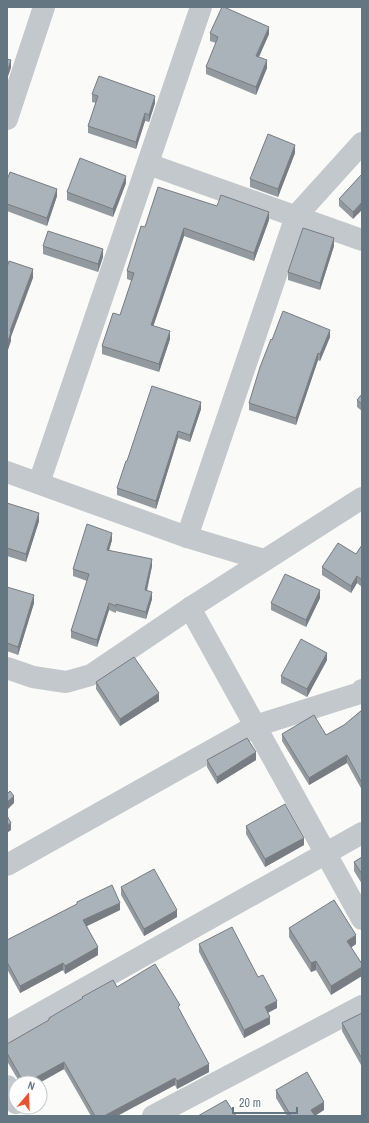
<svg xmlns="http://www.w3.org/2000/svg" width="369" height="1123" font-family="'Archivo Narrow',sans-serif">
	<rect width="100%" height="100%" fill="#fafaf8"/>
	<g fill="none" stroke-linecap="round" stroke-linejoin="round">
		<g stroke="#c3c8cc" stroke-width="22">
			<polyline points="7,119 44,7"/>
			<polyline points="148,164 362,240"/>
			<polyline points="7,472 187,537 264,560"/>
			<polyline points="39,483 201,7"/>
			<polyline points="187,537 296,216 362,143"/>
			<polyline points="190,608 362,919"/>
			<polyline points="7,668 33,677 66,682 91,675 190,608 362,498"/>
			<polyline points="7,865 255,726 360,693 362,690"/>
			<polyline points="7,1032 362,833"/>
			<polyline points="7,1086 16,1103"/>
			<polyline points="153,1116 362,1006"/>
		</g>
	</g>
	<g fill="#929a9f">
		<polygon points="210,33 269,34 259,57 267,68 256,95 206,74 206,67 216,43 210,41"/>
		<polygon points="92,94 155,103 149,122 145,121 136,149 88,133 88,126 96,103 92,102"/>
		<polygon points="295,153 278,197 250,187 250,179"/>
		<polygon points="362,174 353,219 339,206 339,199"/>
		<polygon points="7,180 57,196 47,226 7,211"/>
		<polygon points="126,183 113,217 67,200 67,192"/>
		<polygon points="217,206 269,220 254,261 184,236 153,326 170,339 159,372 102,354 102,346 120,315 132,281 127,279 127,271 145,227"/>
		<polygon points="43,246 103,257 98,272 43,254"/>
		<polygon points="334,246 320,290 288,280 288,272"/>
		<polygon points="330,337 320,361 318,360 296,425 249,410 249,403 272,340"/>
		<polygon points="362,394 362,411 357,407 357,400"/>
		<polygon points="201,409 190,442 178,438 156,509 117,495 117,488 127,461"/>
		<polygon points="7,503 39,521 26,562 7,556"/>
		<polygon points="112,540 109,550 152,566 147,591 152,599 146,619 116,611 116,613 109,610 97,647 71,638 71,631 87,581 73,576 73,569"/>
		<polygon points="362,545 362,587 357,583 351,593 322,575 322,567 356,554"/>
		<polygon points="7,587 34,603 18,655 7,651"/>
		<polygon points="320,598 306,627 271,610 271,603"/>
		<polygon points="327,660 307,697 281,683 281,676"/>
		<polygon points="96,682 159,701 120,726 96,689"/>
		<polygon points="362,710 362,790 347,763 309,785 282,741 282,734 326,735 344,725"/>
		<polygon points="207,760 256,760 217,784 207,767"/>
		<polygon points="246,826 304,845 265,867 246,834"/>
		<polygon points="362,857 362,884 354,871 354,862"/>
		<polygon points="121,887 177,917 144,936 121,895"/>
		<polygon points="77,902 120,910 87,926 98,955 65,974 63,970 20,993 7,969 7,940 77,904"/>
		<polygon points="289,928 356,944 352,947 331,995 316,970 311,972 289,937"/>
		<polygon points="199,944 258,977 277,1008 268,1013 270,1024 244,1038 199,952"/>
		<polygon points="117,987 180,1010 209,1072 177,1089 175,1085 117,1116 91,1116 64,1069 39,1083 20,1083 7,1061 7,1044 49,1020 49,1018 82,999 82,997"/>
		<polygon points="362,1013 361,1065 342,1031 342,1023"/>
		<polygon points="276,1090 324,1110 315,1116 287,1116 276,1098"/>
	</g>
	<g fill="#777d82">
		<polygon points="269,27 269,34 256,63 256,56"/>
		<polygon points="11,60 11,68 7,79 7,72"/>
		<polygon points="267,60 267,68 256,95 256,87"/>
		<polygon points="155,96 155,103 149,122 149,115"/>
		<polygon points="145,113 145,121 136,149 136,142"/>
		<polygon points="295,145 295,153 278,197 278,189"/>
		<polygon points="126,176 126,183 113,217 113,209"/>
		<polygon points="57,189 57,196 47,226 47,218"/>
		<polygon points="362,202 362,210 353,219 353,212"/>
		<polygon points="269,212 269,220 254,261 254,253"/>
		<polygon points="184,228 184,236 151,333 151,325"/>
		<polygon points="334,238 334,246 320,290 320,283"/>
		<polygon points="103,249 103,257 98,272 98,264"/>
		<polygon points="33,269 33,278 11,337 11,341 7,353 7,344 10,331"/>
		<polygon points="330,330 330,337 320,361 320,354"/>
		<polygon points="170,331 170,339 159,372 159,364"/>
		<polygon points="318,353 318,360 296,425 296,418"/>
		<polygon points="201,402 201,409 190,442 190,435"/>
		<polygon points="178,431 178,438 156,509 156,501"/>
		<polygon points="39,513 39,521 26,562 26,554"/>
		<polygon points="112,533 112,540 107,557 107,550"/>
		<polygon points="152,559 152,566 145,597 145,590"/>
		<polygon points="357,576 357,583 351,593 351,586"/>
		<polygon points="320,590 320,598 306,627 306,620"/>
		<polygon points="152,592 152,599 146,619 146,612"/>
		<polygon points="34,595 34,603 18,655 18,647"/>
		<polygon points="109,603 109,610 97,647 97,640"/>
		<polygon points="327,653 327,660 307,697 307,689"/>
		<polygon points="159,693 159,701 120,726 120,719"/>
		<polygon points="256,752 256,760 217,784 217,777"/>
		<polygon points="347,755 347,763 309,785 309,778"/>
		<polygon points="14,796 14,803 7,810 7,802"/>
		<polygon points="11,823 11,830 7,833 7,825"/>
		<polygon points="304,838 304,845 265,867 265,859"/>
		<polygon points="120,903 120,910 83,928 83,920"/>
		<polygon points="177,910 177,917 144,936 144,929"/>
		<polygon points="356,935 356,944 347,950 347,941"/>
		<polygon points="98,947 98,955 65,974 65,966"/>
		<polygon points="316,961 316,970 311,972 311,963"/>
		<polygon points="63,963 63,970 20,993 20,986"/>
		<polygon points="362,967 362,976 331,995 331,986"/>
		<polygon points="277,1001 277,1008 265,1014 265,1007"/>
		<polygon points="270,1017 270,1024 244,1038 244,1030"/>
		<polygon points="361,1057 362,1057 362,1064 361,1065"/>
		<polygon points="64,1062 64,1069 39,1083 26,1083"/>
		<polygon points="209,1064 209,1072 177,1089 177,1081"/>
		<polygon points="175,1078 175,1085 117,1116 104,1116"/>
		<polygon points="324,1102 324,1110 314,1116 311,1110"/>
	</g>
	<g fill="#aab3b9" stroke="#777d82">
		<polygon points="222,7 224,7 269,27 256,56 267,60 256,87 206,67 218,37 210,33"/>
		<polygon points="7,59 11,60 7,72"/>
		<polygon points="99,76 155,96 149,115 145,113 136,142 88,126 98,96 92,94"/>
		<polygon points="268,134 295,145 278,189 250,179"/>
		<polygon points="80,158 126,176 113,209 67,192"/>
		<polygon points="10,172 57,189 47,218 7,204 7,180"/>
		<polygon points="362,174 362,202 353,212 339,199"/>
		<polygon points="158,187 217,206 221,195 269,212 254,253 184,228 151,325 170,331 159,364 102,346 113,313 120,315 134,273 127,271 141,226 145,227"/>
		<polygon points="303,228 334,238 320,283 288,272"/>
		<polygon points="48,231 103,249 98,264 43,246"/>
		<polygon points="9,261 33,269 10,331 11,332 7,344 7,267"/>
		<polygon points="283,311 330,330 320,354 318,353 296,418 249,403 260,367 271,339 272,340"/>
		<polygon points="152,386 201,402 190,435 178,431 156,501 117,488 126,461 127,461"/>
		<polygon points="362,394 362,404 357,400"/>
		<polygon points="7,503 39,513 26,554 7,548"/>
		<polygon points="87,524 112,533 107,550 152,559 145,590 152,592 146,612 116,604 116,606 109,603 97,640 71,631 89,574 73,569"/>
		<polygon points="338,543 356,554 362,545 362,580 357,576 351,586 322,567"/>
		<polygon points="285,574 320,590 306,620 271,603"/>
		<polygon points="7,587 34,595 18,647 7,643"/>
		<polygon points="301,639 327,653 307,689 281,676"/>
		<polygon points="134,657 159,693 120,719 96,682"/>
		<polygon points="362,710 362,783 347,755 309,778 282,734 314,715 326,735 344,725"/>
		<polygon points="247,738 256,752 217,777 207,760"/>
		<polygon points="10,791 14,796 7,802 7,794"/>
		<polygon points="285,804 304,838 265,859 246,826"/>
		<polygon points="7,816 11,823 7,825"/>
		<polygon points="362,857 362,874 354,862"/>
		<polygon points="154,869 177,910 144,929 121,887"/>
		<polygon points="112,885 120,903 83,920 98,947 65,966 63,963 20,986 7,962 7,940 77,904 77,902"/>
		<polygon points="334,900 356,935 347,941 362,964 362,967 331,986 316,961 311,963 289,928"/>
		<polygon points="232,927 258,977 263,975 277,1001 265,1007 270,1017 244,1030 199,944"/>
		<polygon points="155,964 180,1005 178,1007 209,1064 177,1081 175,1078 104,1116 95,1116 64,1062 26,1083 24,1083 7,1053 7,1044 49,1020 49,1018 83,998 82,997 113,980 117,987"/>
		<polygon points="362,1013 362,1057 361,1057 342,1023"/>
		<polygon points="307,1072 324,1102 311,1110 315,1116 291,1116 276,1090"/>
		<polygon points="226,1100 236,1116 198,1116"/>
	</g>
	<rect width="369" height="1123" fill="none" stroke="#657683" stroke-width="16"/>
	<g transform="translate(28 1095) rotate(19)"><circle r="19" fill="#ffffff" stroke="#c1c8cd"/>
	<path d="M0-3L7 15L0 10L-7 15Z" fill="#e4572e"/>
	<text y="-6" font-size="11" font-weight="bold" text-anchor="middle" fill="#657683">N</text>
	</g>
	<path d="M233 1107v6h64v-6" fill="none" stroke="#657683" stroke-width="2"/>
	<text x="239" y="1107" font-size="12" fill="#657683" stroke="#ffffff" stroke-width="3" paint-order="stroke">20 m</text>
</svg>
